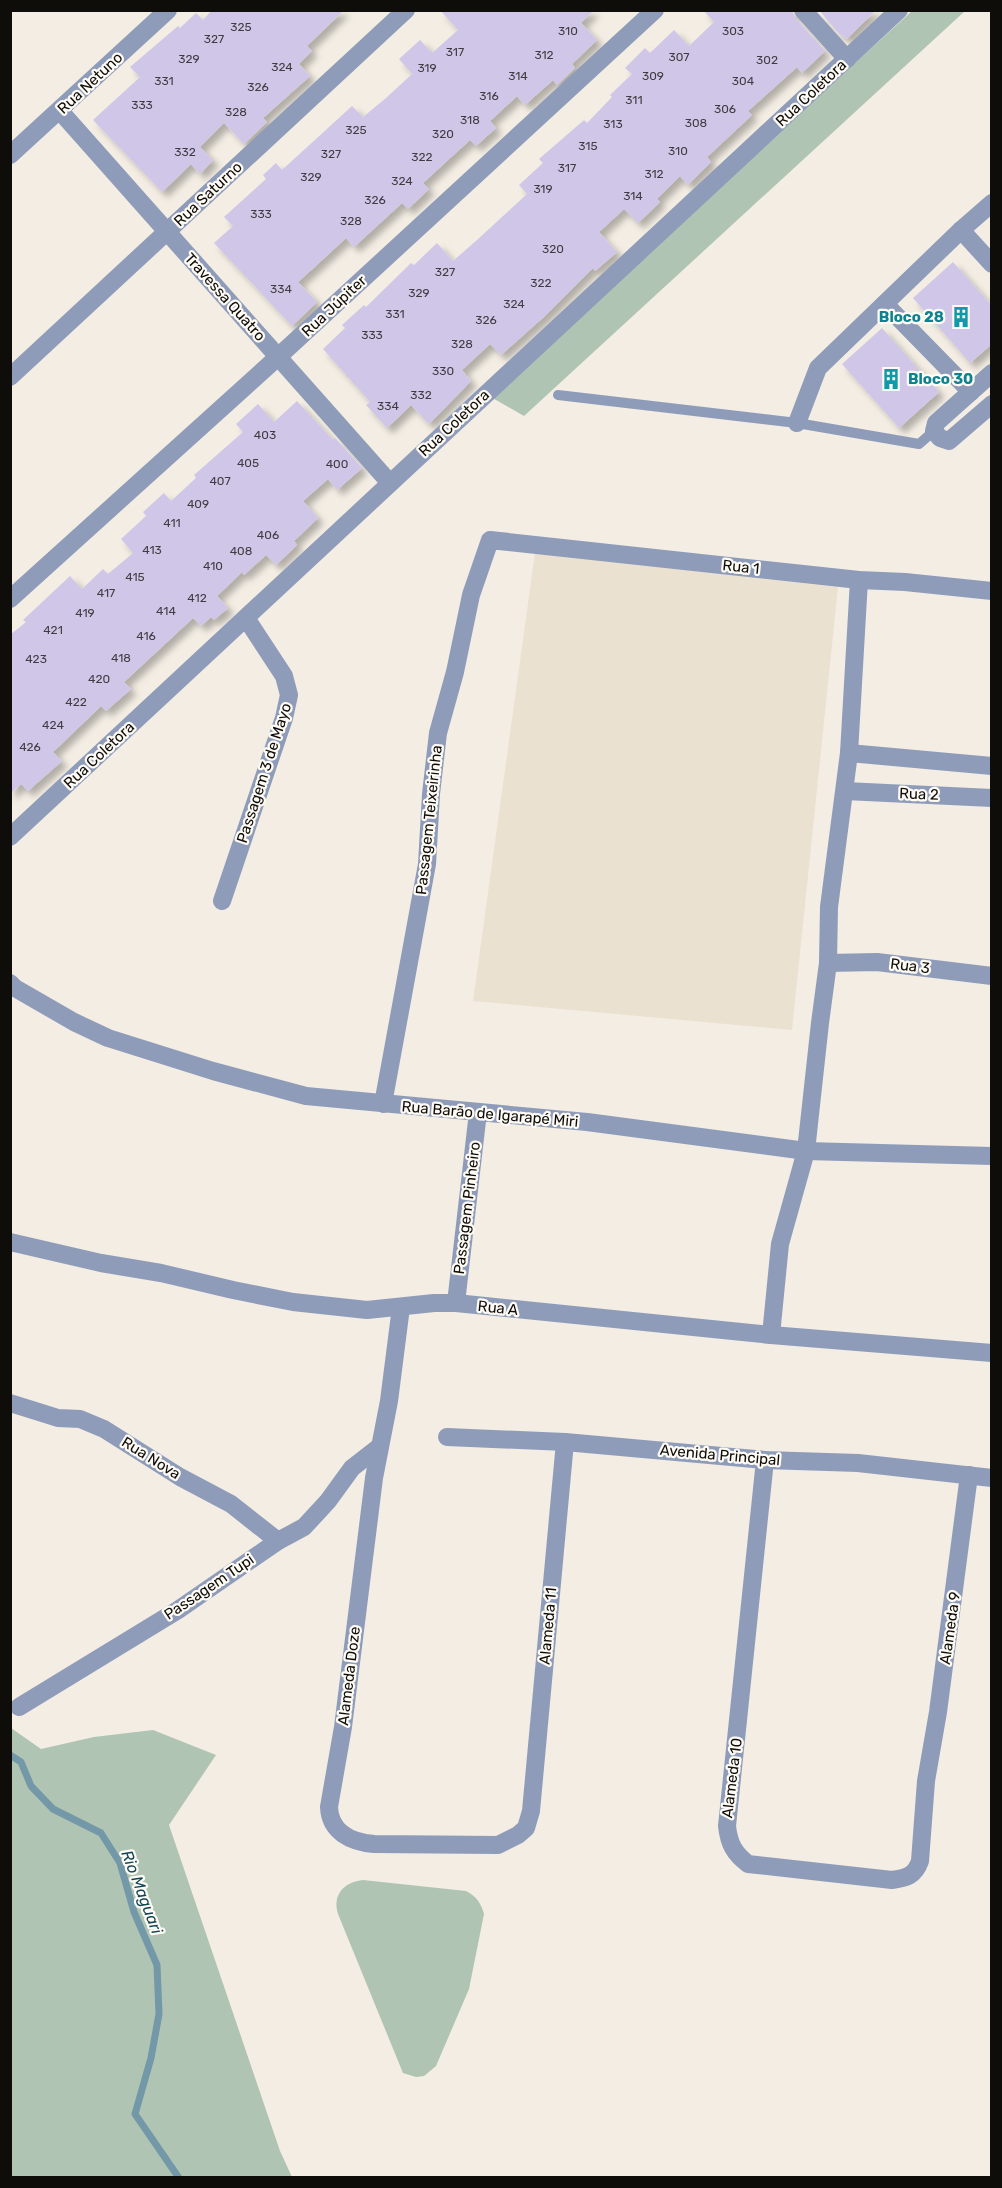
<svg xmlns="http://www.w3.org/2000/svg" width="1002" height="2188" font-family="Rubik,sans-serif">
	<defs>
		<filter id="shadow"><feDropShadow dx="5.5" dy="5.5" stdDeviation="3" flood-color="#0004"/></filter>
	</defs>
	<rect width="100%" height="100%" fill="#f3ede3"/>
	<polygon fill="#ebe1d1" points="535,553 838,587 792,1030 473,1001"/>
	<g fill="#b0c4b3">
		<polygon points="912,11 965,11 524,416 489,396"/>
		<polygon points="11,1728 41,1749 94,1737 153,1730 216,1755 169,1825 280,2151 292,2177 11,2177"/>
		<path d="M363,1880L466,1891C476,1896 481,1903 484,1914L469,1989L436,2066L424,2076L416,2077L403,2073L338,1914C332,1895 344,1882 363,1880Z"/>
	</g>
	<g fill="none" stroke-linecap="round" stroke-linejoin="round">
		<polyline stroke="#7398a7" stroke-width="7" points="10,1755 21,1762 31,1786 53,1809 101,1833 120,1863 134,1912 157,1965 159,2014 151,2058 135,2114 179,2178"/>
	</g>
	<g fill="#d0c7e8" filter="url(#shadow)">
		<polygon points="212,10 344,10 307,46 312,51 299,64 310,76 263,118 267,122 244,144 224,123 200,147 213,160 200,174 191,164 162,192 93,120 140,77 130,67 178,26 180,28 196,13 203,20"/>
		<polygon points="440,10 594,10 581,23 597,40 572,64 575,68 557,85 553,80 525,105 517,96 490,121 496,128 476,146 470,140 449,159 423,183 429,189 408,209 402,203 354,247 346,238 320,262 298,282 317,302 292,326 214,243 233,226 224,217 266,179 263,175 276,163 282,170 352,106 363,117 386,98 412,74 399,59 420,40 432,53 458,30"/>
		<polygon points="703,10 792,10 795,18 825,51 802,73 797,67 748,111 752,115 707,157 711,162 688,185 680,176 657,199 660,202 638,223 624,209 599,232 617,252 595,271 593,268 546,315 501,355 490,344 462,370 471,381 429,424 411,405 387,428 366,405 370,402 323,349 345,328 342,325 364,305 366,307 411,263 414,265 437,243 453,261 477,240 527,194 519,185 543,163 539,159 584,120 587,123 612,97 610,95 632,74 625,68 645,48 650,53 674,30 689,46 714,22"/>
		<polygon points="819,10 876,10 847,39 842,35 841,36"/>
		<polygon points="953,262 992,306 992,344 970,363 913,298"/>
		<polygon points="882,328 939,392 899,428 842,364"/>
		<polygon points="297,401 333,440 335,438 362,468 337,490 328,479 303,501 318,518 294,541 297,545 276,565 266,555 244,575 242,572 217,596 228,608 214,620 211,617 201,626 193,618 124,682 131,689 106,711 101,706 53,752 62,761 28,791 21,784 10,794 10,635 26,622 23,620 70,576 82,589 103,569 108,574 133,553 121,539 146,516 143,512 164,493 171,501 196,478 194,475 243,432 236,424 258,404 274,422"/>
	</g>
	<g fill="none" stroke-linecap="round" stroke-linejoin="round">
		<polyline stroke="#8e9cba" stroke-width="10" points="558,395 797,423 919,444 934,431"/>
		<g stroke="#8e9cba" stroke-width="18">
			<polyline points="803,10 847,59"/>
			<polyline points="60,111 390,483"/>
			<polyline points="10,155 168,10"/>
			<polyline points="961,230 992,264"/>
			<polyline points="885,304 971,392"/>
			<polyline points="992,373 936,423 934,431 940,438 949,441 992,404"/>
			<polyline points="10,377 406,10"/>
			<polyline points="797,423 818,368 961,230 992,203"/>
			<polyline points="10,599 279,356 655,10"/>
			<polyline points="849,753 992,766"/>
			<polyline points="845,791 992,798"/>
			<polyline points="10,837 899,10"/>
			<polyline points="222,901 284,718 289,695 284,676 246,618"/>
			<polyline points="828,963 877,962 992,976"/>
			<polyline points="10,983 15,988 74,1022 108,1038 213,1071 306,1096 587,1122 806,1151 992,1156"/>
			<polyline points="383,1104 427,864 431,794 438,733 455,672 471,595 490,540 859,580 905,582 992,591"/>
			<polyline points="10,1242 101,1263 161,1273 233,1290 293,1302 367,1310 434,1303 456,1303 771,1335 992,1353"/>
			<polyline points="456,1303 478,1112"/>
			<path d="M401,1307L389,1401L374,1478L343,1727L329,1807C330,1832 351,1842 374,1844L498,1845L518,1835L526,1828L531,1811L565,1442"/>
			<polyline points="771,1335 780,1244 806,1151 820,1023 828,963 829,907 849,753 859,580"/>
			<polyline points="10,1403 58,1418 80,1419 104,1429 180,1477 231,1504 278,1541"/>
			<polyline points="447,1437 565,1442 765,1460 858,1463 992,1478"/>
			<path d="M765,1460L727,1826C729,1844 734,1853 748,1864L892,1880C906,1878 915,1876 920,1861L926,1781L938,1712L969,1475"/>
			<polyline points="19,1707 178,1610 278,1541 304,1527 328,1501 352,1468 379,1447"/>
		</g>
	</g>
	<defs>
		<symbol id="building-bare" viewBox="-9 -9 18 18"><path d="M-4-6H4V6H1V3H-1V6H-4ZM-2.5-4.3h1.7v1.8h-1.7ZM.8-4.3h1.7v1.8H.8ZM-2.5-1h1.7V.8h-1.7ZM.8-1h1.7V.8H.8Z" fill="#0f9aa8" stroke="#fefbf5" stroke-width="2.5" paint-order="stroke"/></symbol>
	</defs>
	<g fill-rule="evenodd">
		<use href="#building-bare" x="946" y="302" width="30" height="30"/>
		<use href="#building-bare" x="876" y="364" width="30" height="30"/>
	</g>
	<g text-anchor="middle" dominant-baseline="central" stroke-width="4.5" stroke-linejoin="round" paint-order="stroke">
		<g font-size="12" fill="#3f3c42">
			<text x="241" y="27">325</text>
			<text x="568" y="31">310</text>
			<text x="733" y="31">303</text>
			<text x="214" y="39">327</text>
			<text x="455" y="52">317</text>
			<text x="544" y="55">312</text>
			<text x="679" y="57">307</text>
			<text x="189" y="59">329</text>
			<text x="767" y="60">302</text>
			<text x="282" y="67">324</text>
			<text x="427" y="68">319</text>
			<text x="518" y="76">314</text>
			<text x="653" y="76">309</text>
			<text x="164" y="81">331</text>
			<text x="743" y="81">304</text>
			<text x="258" y="87">326</text>
			<text x="489" y="96">316</text>
			<text x="634" y="100">311</text>
			<text x="142" y="105">333</text>
			<text x="725" y="109">306</text>
			<text x="236" y="112">328</text>
			<text x="470" y="120">318</text>
			<text x="696" y="123">308</text>
			<text x="613" y="124">313</text>
			<text x="356" y="130">325</text>
			<text x="443" y="134">320</text>
			<text x="588" y="146">315</text>
			<text x="678" y="151">310</text>
			<text x="185" y="152">332</text>
			<text x="331" y="154">327</text>
			<text x="422" y="157">322</text>
			<text x="567" y="168">317</text>
			<text x="654" y="174">312</text>
			<text x="311" y="177">329</text>
			<text x="402" y="181">324</text>
			<text x="543" y="189">319</text>
			<text x="633" y="196">314</text>
			<text x="375" y="200">326</text>
			<text x="261" y="214">333</text>
			<text x="351" y="221">328</text>
			<text x="553" y="249">320</text>
			<text x="445" y="272">327</text>
			<text x="541" y="283">322</text>
			<text x="281" y="289">334</text>
			<text x="419" y="293">329</text>
			<text x="514" y="304">324</text>
			<text x="395" y="314">331</text>
			<text x="486" y="320">326</text>
			<text x="372" y="335">333</text>
			<text x="462" y="344">328</text>
			<text x="443" y="371">330</text>
			<text x="421" y="395">332</text>
			<text x="388" y="406">334</text>
			<text x="265" y="435">403</text>
			<text x="248" y="463">405</text>
			<text x="337" y="464">400</text>
			<text x="220" y="481">407</text>
			<text x="198" y="504">409</text>
			<text x="172" y="523">411</text>
			<text x="268" y="535">406</text>
			<text x="152" y="550">413</text>
			<text x="241" y="551">408</text>
			<text x="213" y="566">410</text>
			<text x="135" y="577">415</text>
			<text x="106" y="593">417</text>
			<text x="197" y="598">412</text>
			<text x="166" y="611">414</text>
			<text x="85" y="613">419</text>
			<text x="53" y="630">421</text>
			<text x="146" y="636">416</text>
			<text x="121" y="658">418</text>
			<text x="36" y="659">423</text>
			<text x="99" y="679">420</text>
			<text x="76" y="702">422</text>
			<text x="53" y="725">424</text>
			<text x="30" y="747">426</text>
		</g>
		<g font-size="15" fill="#0f0d0a" stroke="#fefbf5">
			<text transform="translate(90 83) rotate(-43)">Rua Netuno</text>
			<text transform="translate(811 93) rotate(-43)">Rua Coletora</text>
			<text transform="translate(208 194) rotate(-43)">Rua Saturno</text>
			<text transform="translate(225 297) rotate(48)">Travessa Quatro</text>
			<text transform="translate(334 306) rotate(-43)">Rua Júpiter</text>
			<text transform="translate(454 423) rotate(-43)">Rua Coletora</text>
			<text transform="translate(741 567) rotate(6)">Rua 1</text>
			<text transform="translate(99 755) rotate(-43)">Rua Coletora</text>
			<text transform="translate(264 773) rotate(-72)">Passagem 3 de Mayo</text>
			<text transform="translate(919 794) rotate(2)">Rua 2</text>
			<text transform="translate(429 820) rotate(-84)">Passagem Teixeirinha</text>
			<text transform="translate(910 966) rotate(7)">Rua 3</text>
			<text transform="translate(490 1114) rotate(5)">Rua Barão de Igarapé Miri</text>
			<text transform="translate(467 1208) rotate(-83)">Passagem Pinheiro</text>
			<text transform="translate(498 1308) rotate(6)">Rua A</text>
			<text transform="translate(720 1455) rotate(5)">Avenida Principal</text>
			<text transform="translate(151 1458) rotate(32)">Rua Nova</text>
			<text transform="translate(209 1587) rotate(-34)">Passagem Tupi</text>
			<text transform="translate(548 1626) rotate(-85)">Alameda 11</text>
			<text transform="translate(950 1628) rotate(-82)">Alameda 9</text>
			<text transform="translate(349 1676) rotate(-83)">Alameda Doze</text>
			<text transform="translate(732 1778) rotate(-83)">Alameda 10</text>
		</g>
		<g font-size="15" font-weight="bold" fill="#0d838f" stroke="#fefbf5" text-anchor="end">
			<text x="944" y="317">Bloco 28</text>
			<text x="908" y="379" text-anchor="start">Bloco 30</text>
		</g>
		<g font-size="16" font-style="italic" fill="#134658" stroke="#fefbf5">
			<text transform="translate(142 1892) rotate(69)">Rio Maguari</text>
		</g>
	</g>
	<rect width="1002" height="2188" fill="none" stroke="#0f0d0a" stroke-width="24"/>
</svg>
